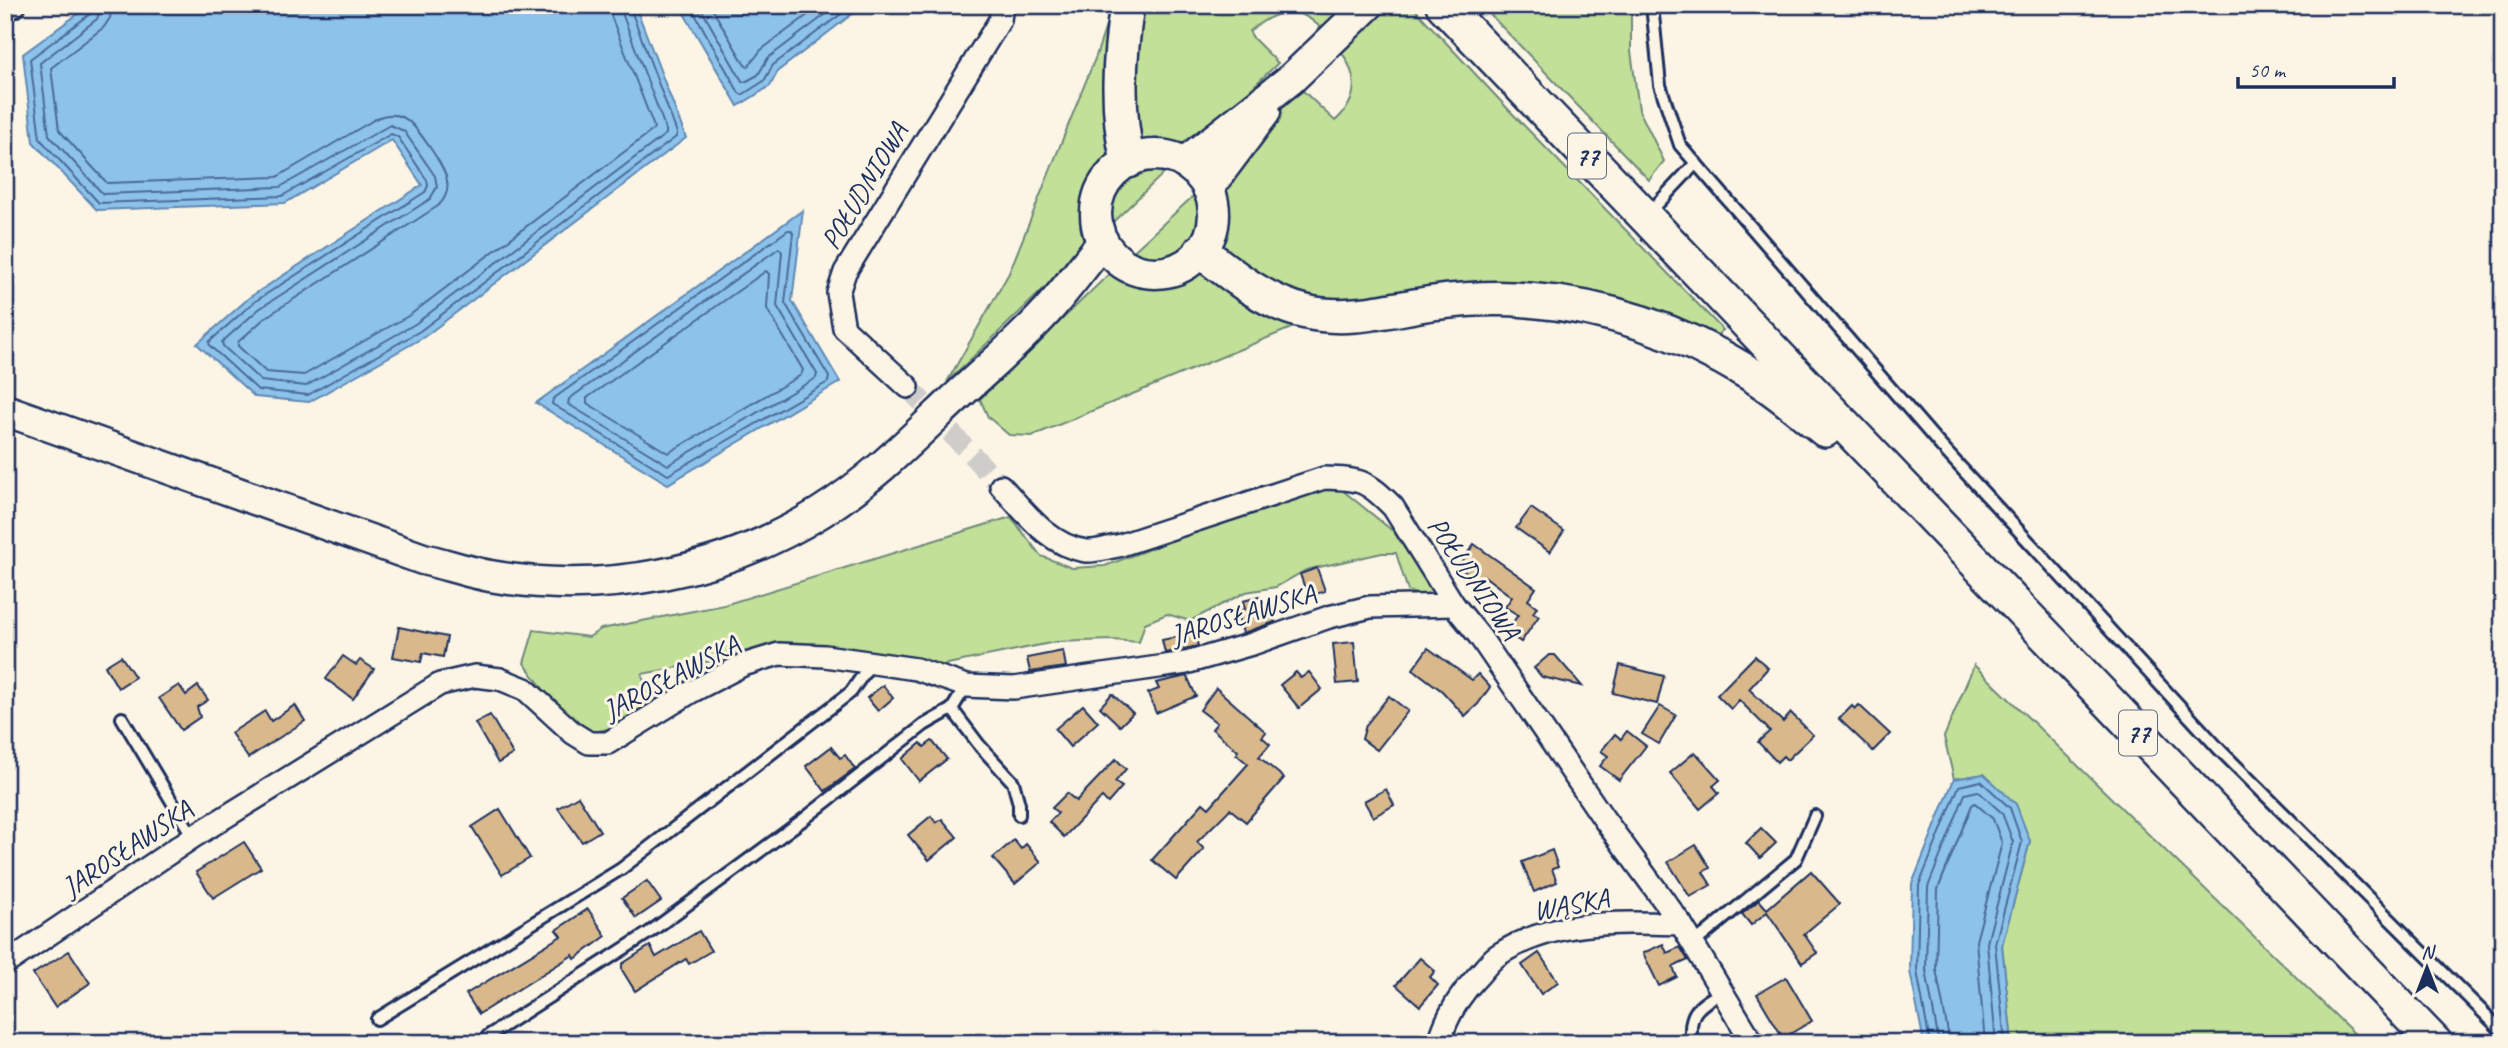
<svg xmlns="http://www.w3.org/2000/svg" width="2508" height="1048" font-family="Caveat,sans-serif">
	<rect width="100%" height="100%" fill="#fcf5e5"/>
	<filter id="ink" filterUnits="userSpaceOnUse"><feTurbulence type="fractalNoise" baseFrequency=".0143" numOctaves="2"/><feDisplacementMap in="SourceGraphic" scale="14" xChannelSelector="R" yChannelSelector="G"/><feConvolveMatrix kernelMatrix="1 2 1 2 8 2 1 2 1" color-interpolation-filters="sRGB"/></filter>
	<g filter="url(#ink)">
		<g fill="#c2e098" stroke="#6e887b" stroke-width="2">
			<path d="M1113,5H1411L1508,109L1723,330L1714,338L1608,298L1296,326L1032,436L1009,435L988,417L980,399L1112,271L1227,165L1301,89L1335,121C1367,93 1353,63 1329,36C1317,24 1307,12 1288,13C1272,14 1262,22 1249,31L1254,39L1278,63L947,382L1009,273L1096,56Z"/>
			<polygon points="1481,5 1631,5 1631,51 1639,110 1664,161 1649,180"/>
			<polygon points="1336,485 1394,532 1434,593 1421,596 1408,591 1396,553 1382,553 1306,570 1276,587 1246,592 1190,621 1167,614 1145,623 1139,642 1112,640 1055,642 938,666 777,649 642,674 649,701 624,725 586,734 544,690 524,663 534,630 589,637 601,629 724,605 1011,517 1041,556 1072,568 1105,566 1288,496"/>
			<polygon points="1974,665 2364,1043 2012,1043 2002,945 2030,841 1984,774 1954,779 1944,737"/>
		</g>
		<g fill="#8dc3eb" stroke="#5f88b3" stroke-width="2">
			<polygon points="90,5 635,5 686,138 424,337 309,402 255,397 197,344 250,297 422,185 392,140 285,203 97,210 33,142 23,54"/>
			<polygon points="684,5 864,5 778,71 770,86 738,106 682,10"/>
			<polygon points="803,210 792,301 840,382 668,484 536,403"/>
			<polygon points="1984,774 2016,804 2030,841 2002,945 2012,1043 1924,1043 1910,971 1912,884 1954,779"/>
		</g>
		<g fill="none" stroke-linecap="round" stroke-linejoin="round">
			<g stroke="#496a96" stroke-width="2">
				<polyline points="93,5 90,14 30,59 40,139 99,203 282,196 391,134 398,137 427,180 428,186 425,192 254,302 209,342 210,346 258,390 308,395 420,331 676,137 677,133 629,5"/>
				<polyline points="102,5 97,19 40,63 49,135 103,194 280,187 390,125 404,131 435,176 437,187 430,199 259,309 222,342 223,346 261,381 306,386 415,324 666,134 666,130 622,13 621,5"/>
				<path d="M112,5L110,18L104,27L51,68L59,130L107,183L277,177L377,118C386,114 395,113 404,118C415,123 446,168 447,181C449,191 445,199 438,206L266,317L238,342V346L266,372L304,375L410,315L653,130L654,127L611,16L610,5"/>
				<polyline points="690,5 739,93 742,95 764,81 773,65 853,5"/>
				<polyline points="699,5 742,81 745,82 758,75 768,58 838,5"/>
				<polyline points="710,5 745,65 748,67 761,50 821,5"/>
				<polygon points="788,230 791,230 793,233 785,303 829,377 828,382 668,475 552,404 553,399"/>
				<polygon points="779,248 782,252 777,306 817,374 816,378 668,465 568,404 569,399"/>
				<polygon points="766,271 769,274 767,309 803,370 801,375 668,453 587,403 587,398"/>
				<polyline points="1930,1043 1917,971 1919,885 1959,786 1981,781 2010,808 2022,842 1995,944 2005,1043"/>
				<polyline points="1939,1043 1926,970 1928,887 1965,794 1978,791 2002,813 2013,842 1987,943 1996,1043"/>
				<polyline points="1950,1043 1936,969 1938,889 1972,805 1975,803 1993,819 2002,843 1976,941 1985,1043"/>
			</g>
		</g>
		<g fill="#d9b98c" stroke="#1b2f5e" stroke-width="2">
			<polygon points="1531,508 1564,531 1550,552 1516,528"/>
			<polygon points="1474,544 1536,588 1528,600 1537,607 1533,613 1539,616 1521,642 1506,632 1518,615 1505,607 1512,597 1484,576 1480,582 1458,567"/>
			<polygon points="1317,568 1325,591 1308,597 1300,574"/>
			<polygon points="1259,597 1261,604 1269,602 1275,622 1243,633 1236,611 1245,609 1243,601"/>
			<polygon points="399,627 447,637 443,657 423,653 421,662 393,657"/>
			<polygon points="1195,633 1198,646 1165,653 1162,640"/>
			<polygon points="1354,642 1358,682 1337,684 1333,644"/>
			<polygon points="1428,648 1472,680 1478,674 1490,687 1478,704 1465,716 1442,691 1413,669"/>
			<polygon points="1063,651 1066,667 1030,672 1027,658"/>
			<polygon points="1549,655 1555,655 1582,686 1542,677 1534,668"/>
			<polygon points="121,656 135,677 118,688 105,666"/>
			<polygon points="343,656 356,665 360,660 374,669 353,699 326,679"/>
			<polygon points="1755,656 1768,668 1749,689 1783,722 1791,713 1813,735 1787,760 1783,756 1777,762 1758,742 1770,731 1739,700 1731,709 1717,695"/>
			<polygon points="1620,665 1664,676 1657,704 1613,693"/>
			<polygon points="1296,672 1301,678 1309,672 1322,689 1299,708 1280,685"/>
			<polygon points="1187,676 1196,696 1156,713 1148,693 1159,689 1156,683"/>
			<polygon points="179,685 186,695 198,686 208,700 197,707 200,717 181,730 159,698"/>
			<polygon points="883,685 893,698 878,711 867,698"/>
			<polygon points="1216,688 1266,732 1262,737 1270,744 1259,757 1284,778 1246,822 1230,809 1197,842 1204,849 1176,880 1152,860 1203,803 1209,808 1248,764 1236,754 1238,751 1212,729 1217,723 1200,710"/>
			<polygon points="1112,694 1133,713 1120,726 1100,707"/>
			<polygon points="1389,696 1408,711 1377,750 1362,739 1366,725"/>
			<polygon points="295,705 305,721 248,758 231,733 265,711 271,721"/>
			<polygon points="1083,705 1098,722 1070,747 1055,729"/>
			<polygon points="1859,705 1890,734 1873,751 1839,719 1852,706 1855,709"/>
			<polygon points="1660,706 1676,715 1659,744 1642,734"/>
			<polygon points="490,715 513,754 498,763 475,723"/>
			<polygon points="1627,731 1646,746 1619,780 1600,766 1608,756 1601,751 1615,734 1621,739"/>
			<polygon points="932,741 947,759 919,781 902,759 921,743 924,747"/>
			<polygon points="831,747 840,758 845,755 855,769 825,791 806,766"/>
			<polygon points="1695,752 1720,780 1713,786 1719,793 1700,809 1670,773"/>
			<polygon points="1116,759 1126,769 1115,782 1122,787 1108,803 1102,797 1064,837 1049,822 1058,813 1052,808 1067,793 1076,801"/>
			<polygon points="1386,789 1394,805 1373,817 1364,801"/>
			<polygon points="578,796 600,831 582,842 558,808"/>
			<polygon points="500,809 530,858 502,875 472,827"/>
			<polygon points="931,816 936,823 942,819 957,837 929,860 908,835"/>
			<polygon points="1761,828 1776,843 1760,858 1746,843"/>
			<polygon points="1014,840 1021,849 1026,844 1041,862 1015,884 993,858"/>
			<polygon points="244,842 261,868 213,898 196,872"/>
			<polygon points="1696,845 1710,868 1703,872 1711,885 1690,897 1668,862"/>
			<polygon points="1552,850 1558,867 1552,869 1557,882 1534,892 1522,862"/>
			<polygon points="1811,871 1840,904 1804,934 1817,953 1802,963 1767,912 1751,925 1742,914 1759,900 1767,909"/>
			<polygon points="647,881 661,901 636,918 622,898"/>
			<polygon points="588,909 606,936 575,959 573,955 479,1014 466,994 561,936 556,930"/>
			<polygon points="699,931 711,951 689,964 686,959 635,991 622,970 622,964 650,946 656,957"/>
			<polygon points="1663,944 1667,953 1680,947 1688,960 1673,967 1677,977 1659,986 1643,953"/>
			<polygon points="69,951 90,983 55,1007 33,974"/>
			<polygon points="1539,953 1558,982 1541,994 1522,965"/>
			<polygon points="1420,958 1435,971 1430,977 1438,985 1420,1006 1396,985"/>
			<polygon points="1786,977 1812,1021 1783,1038 1757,994"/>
		</g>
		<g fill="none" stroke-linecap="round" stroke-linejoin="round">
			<polyline stroke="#cfcdca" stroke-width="21" stroke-dasharray="21 10" stroke-linecap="butt" points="908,387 1001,486"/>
			<defs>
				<g id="service">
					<polyline points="1652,5 1660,85 1680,145 1940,445 2220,750 2503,1032"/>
					<polyline points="1647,215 1696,163"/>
					<polyline points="952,709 980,746 1013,782 1019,804 1019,815"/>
					<polyline points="122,718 193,837"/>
					<polyline points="1693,944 1796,859 1815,816"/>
					<polyline points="377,1019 621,869 851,692 871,663"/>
					<polyline points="488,1036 650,932 804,819 924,725 952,709 966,686"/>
					<path d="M1692,1043C1687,1012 1698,1006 1722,992"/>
				</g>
				<g id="minor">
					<polyline points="5,10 15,5"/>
					<polyline points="908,387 844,328 838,293 845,272 1000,20 1002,5"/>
					<path d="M1001,486C1025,512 1049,546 1086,551C1096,552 1109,547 1118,546L1324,478C1361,479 1366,480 1393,507L1454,605L1480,637L1604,819L1681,924L1753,1043"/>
					<polyline points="5,964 193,837 440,684 475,676 500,679 525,689 573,733 589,743 608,743 691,692 743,665 779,654 825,656 916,669 966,686 1014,688 1186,663 1252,644 1329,617 1370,607 1454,605"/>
					<path d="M1439,1043C1446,1018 1458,997 1476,978C1483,971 1490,960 1498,955C1553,919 1618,922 1681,924"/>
				</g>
				<g id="secondary">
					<circle cx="1155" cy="214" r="59"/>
					<polyline points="1184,163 1291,79 1368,5"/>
					<polyline points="1208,188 1265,112"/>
					<path d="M5,410L423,559C445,564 468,572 490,576C603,596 724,573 821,512C869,482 909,442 950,403C982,373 1017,344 1046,312C1066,290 1084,265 1103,242"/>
				</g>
				<g id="primary">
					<path d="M1127,5C1119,58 1116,110 1128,161"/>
					<polyline points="1443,5 2435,1043"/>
					<path d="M1201,251C1233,276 1266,303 1306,312C1348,322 1391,309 1433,303C1464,299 1497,297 1528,300C1606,306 1682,332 1749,373C1776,389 1801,411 1825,430"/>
				</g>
			</defs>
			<use href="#service" stroke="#1b2f5e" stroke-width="16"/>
			<use href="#minor" stroke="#1b2f5e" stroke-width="26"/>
			<use href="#secondary" stroke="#1b2f5e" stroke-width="35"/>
			<use href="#primary" stroke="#1b2f5e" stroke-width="38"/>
			<use href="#service" stroke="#fcf5e5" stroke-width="10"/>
			<use href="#minor" stroke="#fcf5e5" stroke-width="21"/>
			<use href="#secondary" stroke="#fcf5e5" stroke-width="30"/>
			<use href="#primary" stroke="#fcf5e5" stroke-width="33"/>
		</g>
	</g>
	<g text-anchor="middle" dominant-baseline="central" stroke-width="6" stroke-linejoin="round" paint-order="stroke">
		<g fill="#fcf5e5" stroke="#5e6a86" stroke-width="2">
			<rect x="1568" y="133.5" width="38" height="45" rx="5"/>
			<rect x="2119" y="710.5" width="38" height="45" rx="5"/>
		</g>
		<g font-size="26" font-weight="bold" fill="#1b2f5e">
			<text x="1587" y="156">77</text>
			<text x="2138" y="733">77</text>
		</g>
		<g font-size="28" fill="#1b2f5e" stroke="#fcf5e5">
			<text transform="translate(864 186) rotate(-59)">POŁUDNIOWA</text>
			<text transform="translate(1474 578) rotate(56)">POŁUDNIOWA</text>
			<text transform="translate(1243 614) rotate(-17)">JAROSŁAWSKA</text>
			<text transform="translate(671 677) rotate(-28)">JAROSŁAWSKA</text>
			<text transform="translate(127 848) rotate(-34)">JAROSŁAWSKA</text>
			<text transform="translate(1571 904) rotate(-10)">WĄSKA</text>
		</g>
	</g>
	<rect width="2508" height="1048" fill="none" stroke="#fcf5e5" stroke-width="28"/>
	<rect x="14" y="14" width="2480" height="1020" fill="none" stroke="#1b2f5e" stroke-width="2.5" filter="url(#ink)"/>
	<g transform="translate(2427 968)" stroke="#fcf5e5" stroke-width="5" paint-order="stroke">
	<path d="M0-5L12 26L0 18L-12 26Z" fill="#1b2f5e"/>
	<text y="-10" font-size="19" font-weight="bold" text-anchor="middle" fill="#1b2f5e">N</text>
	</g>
	<path d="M2238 77v10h156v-10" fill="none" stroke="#1b2f5e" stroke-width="3.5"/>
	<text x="2249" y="77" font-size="21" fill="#1b2f5e" stroke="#fcf5e5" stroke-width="5" paint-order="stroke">50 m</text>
</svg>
